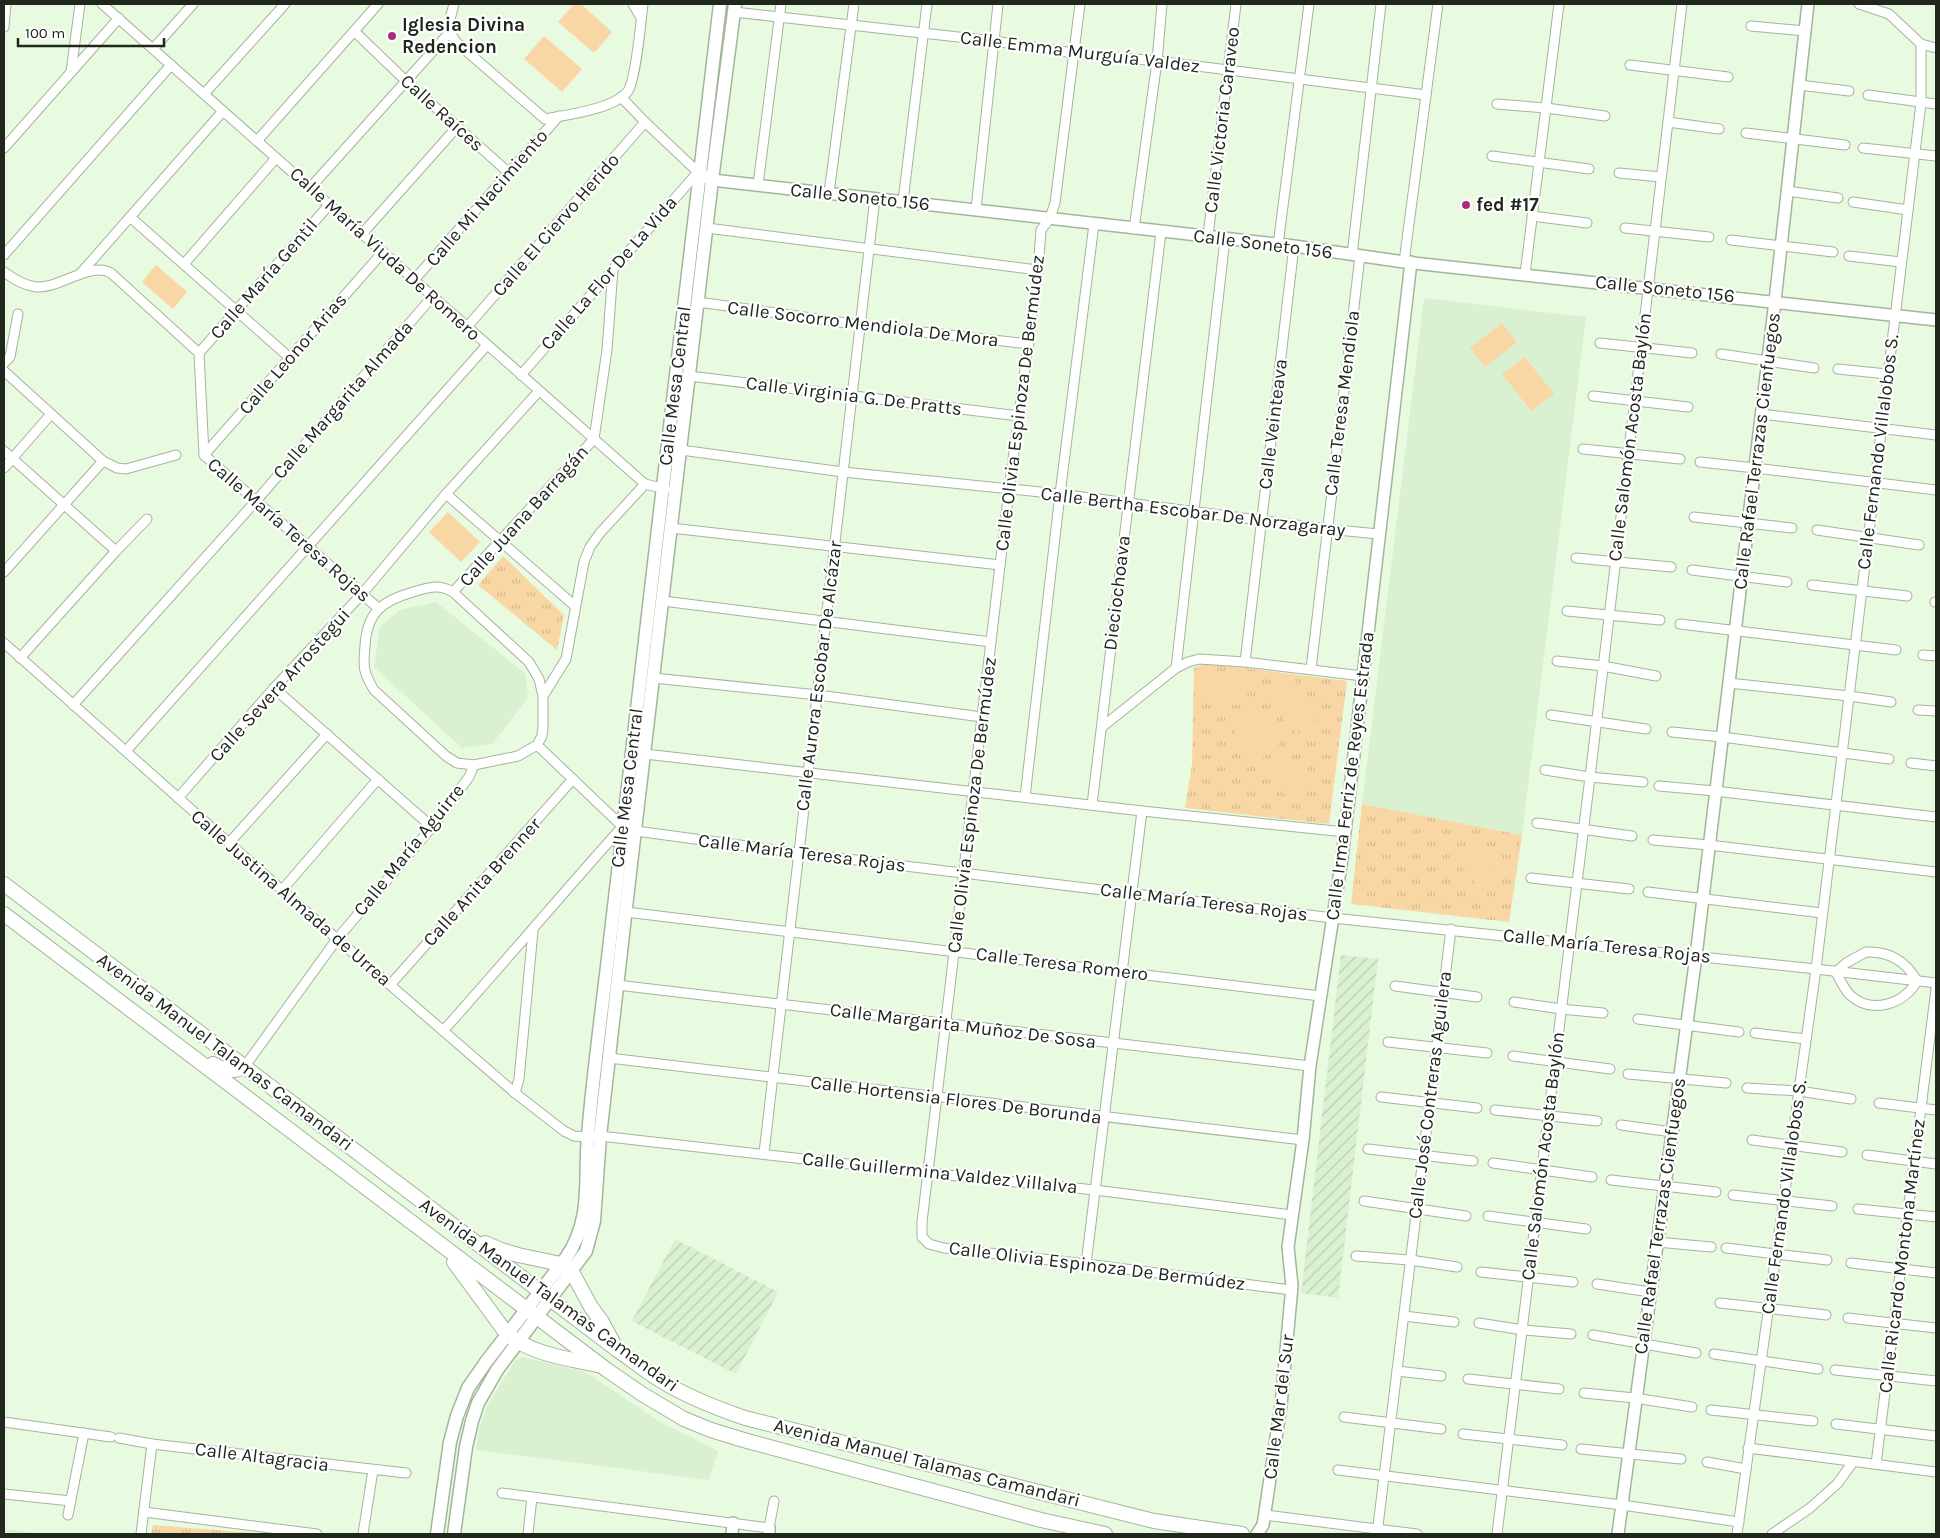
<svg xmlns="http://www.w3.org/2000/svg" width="1940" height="1538" font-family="Karla,sans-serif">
	<defs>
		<pattern id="industrial-furrows" width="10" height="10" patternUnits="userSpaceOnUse" patternTransform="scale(1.25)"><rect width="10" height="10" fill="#d9f1d0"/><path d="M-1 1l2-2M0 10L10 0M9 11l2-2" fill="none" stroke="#bacfb2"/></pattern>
		<pattern id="park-tufts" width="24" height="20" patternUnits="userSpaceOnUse" patternTransform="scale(1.25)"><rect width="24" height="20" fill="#f9d7a5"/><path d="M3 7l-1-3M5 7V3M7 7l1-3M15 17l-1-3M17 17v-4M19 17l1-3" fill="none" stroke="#d5b98e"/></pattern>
	</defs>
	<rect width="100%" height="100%" fill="#e8fbe1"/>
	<g fill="#d9f1d0">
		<polygon points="1424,298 1586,317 1522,835 1362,804"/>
		<polygon points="436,602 526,674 528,698 492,744 462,748 374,667 380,627 400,610"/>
		<polygon points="522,1357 586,1372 657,1420 718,1451 709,1480 476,1450 479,1429 488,1404 515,1361"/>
		<polygon points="4,1529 46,1534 4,1534"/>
	</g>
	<g fill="url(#industrial-furrows)">
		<polygon points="1341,955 1378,959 1338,1298 1301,1293"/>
		<polygon points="675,1239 778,1292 736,1374 632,1321"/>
	</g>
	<g fill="url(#park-tufts)">
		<polygon points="503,556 564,615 557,650 478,585"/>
		<polygon points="1206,663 1347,681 1329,824 1185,808 1192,765 1194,668"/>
		<polygon points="1362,804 1522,835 1509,922 1351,904"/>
		<polygon points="153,1525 264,1534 151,1534"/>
	</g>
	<g fill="#f9d7a5">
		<polygon points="574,4 581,4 612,32 594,53 558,22"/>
		<polygon points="544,36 582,69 562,92 524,59"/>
		<polygon points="156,265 187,292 173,309 142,282"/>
		<polygon points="1502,323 1517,342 1485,367 1470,348"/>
		<polygon points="1525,357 1554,394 1531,411 1502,374"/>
		<polygon points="448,512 480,542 461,562 429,532"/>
		<polygon points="1198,669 1249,674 1246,706 1194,700"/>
		<polygon points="1292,677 1322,714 1296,734 1267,698"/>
		<polygon points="1251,706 1281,743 1259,761 1228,724"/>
		<polygon points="1284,748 1314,785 1292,803 1262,765"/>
		<polygon points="1473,840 1499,872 1479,888 1453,856"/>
	</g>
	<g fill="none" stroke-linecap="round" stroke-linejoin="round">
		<defs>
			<g id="minor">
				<polyline points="102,4 645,484 666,489"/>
				<polyline points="633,4 641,18"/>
				<polyline points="1080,4 1055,203 1050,218 1041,230 1038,270 1009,490 922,1222 922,1237 929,1244 944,1248 1086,1264 1291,1290"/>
				<polyline points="1859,4 1889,14 1921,44 1936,48"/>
				<polyline points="734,12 994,41 1073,53 1157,61 1426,95"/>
				<polyline points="1751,26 1805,31"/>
				<polyline points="4,27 6,4"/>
				<polyline points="354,31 406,81 509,173"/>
				<path d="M450,32L456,42L545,119C566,115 615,109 628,91C636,79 641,21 643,4"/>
				<polyline points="153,49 193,4"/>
				<polyline points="1630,65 1728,77"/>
				<polyline points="71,72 80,4"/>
				<polyline points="1799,85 1849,91"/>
				<polyline points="204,94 285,4"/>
				<polyline points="1868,95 1936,104"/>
				<polyline points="621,97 645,122 700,174"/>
				<polyline points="1497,104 1546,108 1605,116"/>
				<polyline points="1668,122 1719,129"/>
				<polyline points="1746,133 1845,145"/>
				<polyline points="257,141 378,4"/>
				<polyline points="4,148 119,18"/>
				<polyline points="1863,148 1936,156"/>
				<polyline points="1492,156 1589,169"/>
				<polyline points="1619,173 1661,177"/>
				<polyline points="758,185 781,4"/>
				<polyline points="310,188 450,32 450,19 454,4"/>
				<polyline points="1787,191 1838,198"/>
				<polyline points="829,193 854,4"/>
				<polyline points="903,201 927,4"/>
				<polyline points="1853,202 1908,210"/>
				<polyline points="976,209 998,4"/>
				<polyline points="1532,216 1587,223"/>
				<polyline points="130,217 290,358"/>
				<polyline points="707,228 1038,270"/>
				<polyline points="1625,228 1709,237"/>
				<polyline points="1134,229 1157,61 1162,4"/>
				<polyline points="362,234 457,127"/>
				<polyline points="1208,236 1236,4"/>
				<polyline points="1731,240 1833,252"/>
				<polyline points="1278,245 1309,4"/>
				<polyline points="4,255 171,65"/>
				<polyline points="1352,255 1381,4"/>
				<polyline points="1849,256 1901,262"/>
				<polyline points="1404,262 1438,4"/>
				<polyline points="184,264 276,158"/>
				<path d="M4,272C14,279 23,285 36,287C60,289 90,261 111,273L199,353L204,455L378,608"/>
				<polyline points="80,274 223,111"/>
				<polyline points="1525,274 1559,4"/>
				<polyline points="414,280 559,116"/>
				<polyline points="698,302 861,325 1029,344"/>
				<polyline points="467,327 645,122"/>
				<polyline points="1600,343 1692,353"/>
				<polyline points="199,353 329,205"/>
				<polyline points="1721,354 1814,368"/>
				<polyline points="4,363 10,357 18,314"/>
				<polyline points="1838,369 1887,374"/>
				<polyline points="4,371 103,461 117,468 126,469 176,455"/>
				<polyline points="521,375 698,172"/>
				<polyline points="689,376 1019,416"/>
				<polyline points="1593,396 1688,407"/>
				<polyline points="1761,414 1936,435"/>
				<polyline points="1583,449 1680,459"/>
				<polyline points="681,450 843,472 1060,494 1327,529 1378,534"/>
				<polyline points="4,451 116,551"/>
				<polyline points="204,455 383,252"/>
				<polyline points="1700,462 1755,468 1936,490"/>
				<polyline points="4,468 51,414"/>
				<polyline points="446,494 575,606"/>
				<polyline points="1694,517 1792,528"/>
				<polyline points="671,528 1000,565"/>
				<polyline points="1817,530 1919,545"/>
				<polyline points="1576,558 1671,567"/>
				<polyline points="1692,570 1787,582"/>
				<polyline points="4,572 103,461"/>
				<polyline points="1812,585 1907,596"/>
				<polyline points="453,592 594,439 607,350 613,269"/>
				<polyline points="663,601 991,642"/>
				<polyline points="1935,602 1936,602"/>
				<polyline points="1567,611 1660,620"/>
				<polyline points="1680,624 1896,650"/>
				<polyline points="4,643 337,939 515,1093 564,1131 574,1136 588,1137 600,1136 928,1173 1095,1190 1292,1215"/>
				<polyline points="1923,655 1936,656"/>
				<polyline points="20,658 116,551 147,519"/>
				<polyline points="1557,661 1603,666 1656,676"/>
				<polyline points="1245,662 1294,246"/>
				<polyline points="1176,668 1225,239"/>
				<polyline points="1311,669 1360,256"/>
				<polyline points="654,678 818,695 982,717"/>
				<polyline points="1729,683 1849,696 1891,702"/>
				<polyline points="274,688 432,827"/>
				<polyline points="73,705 256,501 433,296"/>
				<polyline points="1918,710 1936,711"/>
				<polyline points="1551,715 1646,729"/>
				<polyline points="1102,727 1176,668 1188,662 1199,659 1245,662 1363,676"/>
				<polyline points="1672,732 1722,737 1889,759"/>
				<polyline points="537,745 623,827 636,831 798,853 1333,918 1816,969 1936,983"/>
				<polyline points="537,745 542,736 543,727 543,696 566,659 584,562 590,547 600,533 645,484"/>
				<polyline points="126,751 487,345"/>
				<polyline points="645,754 1142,811 1345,832"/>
				<polyline points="1911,763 1936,766"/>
				<path d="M474,765L457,763L446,756L374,690C363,672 363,667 365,646C367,612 382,601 413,592C429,587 439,584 453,592L529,662L539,679L543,696"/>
				<polyline points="1545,770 1590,777 1643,782"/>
				<polyline points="1659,786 1715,791 1936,817"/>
				<polyline points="1025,797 1060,494 1094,224"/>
				<polyline points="178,798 274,688 362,594 446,494 539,391"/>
				<polyline points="1092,805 1161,232"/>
				<polyline points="1537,823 1632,836"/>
				<polyline points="1653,840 1709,845 1936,872"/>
				<polyline points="229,843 327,734"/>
				<polyline points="1531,878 1629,889"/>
				<polyline points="282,890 378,779"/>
				<polyline points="1648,892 1822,913"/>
				<polyline points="626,912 1320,996"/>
				<path d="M1866,952C1890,951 1906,961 1917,981C1904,1004 1872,1015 1850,995C1844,989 1840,980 1836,972L1846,963Z"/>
				<polyline points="390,985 573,779"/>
				<polyline points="617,985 1310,1066"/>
				<polyline points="1395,986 1477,997"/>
				<polyline points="1514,1002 1561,1009 1603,1013"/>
				<polyline points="1638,1019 1739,1032"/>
				<path d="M443,1031C504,963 562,894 622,827"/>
				<polyline points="1755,1033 1806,1039"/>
				<polyline points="1388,1042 1487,1053"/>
				<polyline points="1513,1056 1610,1069"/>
				<polyline points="609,1058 1303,1140"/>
				<polyline points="245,1066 337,939 432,827 469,777 474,765 518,756 537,745"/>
				<polyline points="1628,1074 1726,1083"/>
				<polyline points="1747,1088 1799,1091 1851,1099"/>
				<polyline points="515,1093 519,1079 533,931"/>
				<polyline points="1381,1097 1477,1108"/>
				<polyline points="1879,1103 1936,1110"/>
				<polyline points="1495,1110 1597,1121"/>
				<polyline points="1621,1125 1672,1132"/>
				<polyline points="1752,1140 1842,1152"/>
				<polyline points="1368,1149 1473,1161"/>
				<polyline points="764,1153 875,198"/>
				<polyline points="1867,1155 1936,1164"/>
				<polyline points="1493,1163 1592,1177"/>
				<polyline points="1611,1180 1716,1192"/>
				<polyline points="1733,1195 1832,1206"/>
				<polyline points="1364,1201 1466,1216"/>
				<polyline points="1858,1209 1936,1217"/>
				<polyline points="1488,1216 1586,1229"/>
				<polyline points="1657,1242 1711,1247"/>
				<polyline points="1726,1248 1827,1260"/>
				<polyline points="1356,1256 1410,1260 1457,1267"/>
				<polyline points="1851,1263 1936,1273"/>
				<polyline points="1086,1264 1142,811"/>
				<polyline points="1481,1272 1573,1282"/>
				<polyline points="1597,1284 1650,1292"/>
				<polyline points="1720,1303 1826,1315"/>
				<polyline points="1404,1316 1454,1322"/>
				<polyline points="1848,1318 1936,1328"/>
				<polyline points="1479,1323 1523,1330 1571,1334"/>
				<polyline points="1593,1335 1696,1353"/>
				<polyline points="1714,1354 1818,1369"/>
				<polyline points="1835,1370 1936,1381"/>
				<polyline points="1397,1371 1441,1376"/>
				<polyline points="1468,1379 1559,1389"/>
				<polyline points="1584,1393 1635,1398 1692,1407"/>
				<polyline points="1711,1410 1813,1421"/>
				<polyline points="1344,1417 1441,1429"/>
				<polyline points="4,1422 111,1437"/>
				<polyline points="1836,1424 1936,1436"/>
				<polyline points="1463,1434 1562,1445"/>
				<polyline points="119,1438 152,1444 406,1473"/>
				<polyline points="1748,1448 1936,1472"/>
				<polyline points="1581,1449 1681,1459"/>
				<polyline points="1707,1462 1746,1469"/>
				<polyline points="1876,1464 1936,989"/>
				<polyline points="1338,1470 1622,1505 1739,1522"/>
				<polyline points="502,1493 769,1528 774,1501"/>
				<polyline points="4,1494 71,1501"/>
				<polyline points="144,1512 317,1534"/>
				<polyline points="68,1515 84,1433"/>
				<polyline points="1265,1515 1417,1534"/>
				<polyline points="141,1534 152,1444"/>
				<polyline points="363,1534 373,1470"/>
				<polyline points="528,1534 532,1497"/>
				<polyline points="1377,1534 1451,929"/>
				<polyline points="1497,1534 1590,777 1682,4"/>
				<polyline points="1737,1534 1816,969 1921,103 1921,44"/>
				<polyline points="1772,1534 1810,1508 1837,1484 1853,1462"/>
			</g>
			<g id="tertiary">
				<polyline points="704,176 712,180 1294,246 1404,262 1936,320"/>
				<polyline points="732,1534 733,1523"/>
				<polyline points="769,1534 769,1528"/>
				<polyline points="1257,1534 1263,1525 1281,1405 1292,1286 1288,1247 1303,1140 1310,1066 1342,858 1411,262"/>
				<polyline points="1618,1534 1696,956 1775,301 1808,4"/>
			</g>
			<g id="secondary">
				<path d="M437,1534L450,1442L457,1416L468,1388L486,1362L566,1258C593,1218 584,1180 588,1135C593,1076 601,1017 608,958C643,640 683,322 720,4"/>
				<polyline points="454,1534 466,1447 472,1421 478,1403 497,1370 586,1251 594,1221 600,1136 632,855 712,180 735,4"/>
			</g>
			<g id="primary">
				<path d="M4,884L616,1349C631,1359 645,1371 660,1380C687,1397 716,1408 745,1418L1154,1521L1242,1534"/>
				<polyline points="4,914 607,1370 642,1394 684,1419 711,1430 747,1441 1041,1520 1105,1534"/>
				<path d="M213,1064C225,1071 232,1073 245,1066"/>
				<polyline points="485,1243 501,1250 518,1255 561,1264 572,1272 591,1307 602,1322 615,1346"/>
				<path d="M454,1262L507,1334C534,1355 566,1358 597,1365"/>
			</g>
		</defs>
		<use href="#minor" stroke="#a3b59d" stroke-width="11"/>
		<use href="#tertiary" stroke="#a3b59d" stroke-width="14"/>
		<use href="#secondary" stroke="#a3b59d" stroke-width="15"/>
		<use href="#primary" stroke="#a3b59d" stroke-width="16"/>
		<use href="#minor" stroke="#fff" stroke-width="9"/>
		<use href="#tertiary" stroke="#fff" stroke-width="11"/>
		<use href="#secondary" stroke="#fff" stroke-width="12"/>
		<use href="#primary" stroke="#fff" stroke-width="14"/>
	</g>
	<g fill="#ac2d7c" stroke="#fff" stroke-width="2">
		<circle cx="392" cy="36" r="5"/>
		<circle cx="1466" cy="205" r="5"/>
	</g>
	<g text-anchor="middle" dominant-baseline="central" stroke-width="4.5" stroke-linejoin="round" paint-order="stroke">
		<g font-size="19" font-weight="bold" fill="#20271d" stroke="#fff" text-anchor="start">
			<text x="402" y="25">Iglesia Divina<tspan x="402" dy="22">Redencion</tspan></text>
			<text x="1476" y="205">fed #17</text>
		</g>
		<g font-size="19" fill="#20271d" stroke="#fff">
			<text transform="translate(1080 52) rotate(7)">Calle Emma Murguía Valdez</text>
			<text transform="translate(442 113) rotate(42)">Calle Raíces</text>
			<text transform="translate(1222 120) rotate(-83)">Calle Victoria Caraveo</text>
			<text transform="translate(860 197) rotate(6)">Calle Soneto 156</text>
			<text transform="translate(487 198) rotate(-49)">Calle Mi Nacimiento</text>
			<text transform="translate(556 225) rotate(-49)">Calle El Ciervo Herido</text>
			<text transform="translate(1263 244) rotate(7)">Calle Soneto 156</text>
			<text transform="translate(385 254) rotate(42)">Calle María Viuda De Romero</text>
			<text transform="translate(609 273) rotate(-49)">Calle La Flor De La Vida</text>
			<text transform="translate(264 279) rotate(-49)">Calle María Gentil</text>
			<text transform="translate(1665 289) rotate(6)">Calle Soneto 156</text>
			<text transform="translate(863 324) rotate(7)">Calle Socorro Mendiola De Mora</text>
			<text transform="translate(293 354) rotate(-49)">Calle Leonor Arias</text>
			<text transform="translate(675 386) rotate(-83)">Calle Mesa Central</text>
			<text transform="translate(854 396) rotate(7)">Calle Virginia G. De Pratts</text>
			<text transform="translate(343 400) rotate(-49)">Calle Margarita Almada</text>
			<text transform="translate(1020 403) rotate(-83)">Calle Olivia Espinoza De Bermúdez</text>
			<text transform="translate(1342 403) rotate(-83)">Calle Teresa Mendiola</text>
			<text transform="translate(1273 424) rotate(-83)">Calle Veinteava</text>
			<text transform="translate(1630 437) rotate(-83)">Calle Salomón Acosta Baylón</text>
			<text transform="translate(1757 451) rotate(-83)">Calle Rafael Terrazas Cienfuegos</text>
			<text transform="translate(1878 452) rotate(-83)">Calle Fernando Villalobos S.</text>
			<text transform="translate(1193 512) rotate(7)">Calle Bertha Escobar De Norzagaray</text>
			<text transform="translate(524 516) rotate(-48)">Calle Juana Barragán</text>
			<text transform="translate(289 530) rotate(41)">Calle María Teresa Rojas</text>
			<text transform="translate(1117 593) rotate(-83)">Dieciochoava</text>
			<text transform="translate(819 676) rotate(-83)">Calle Aurora Escobar De Alcázar</text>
			<text transform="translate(280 685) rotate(-48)">Calle Severa Arrostegui</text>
			<text transform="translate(1350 776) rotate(-83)">Calle Irma Ferriz de Reyes Estrada</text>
			<text transform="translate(627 788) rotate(-83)">Calle Mesa Central</text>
			<text transform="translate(972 805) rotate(-83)">Calle Olivia Espinoza De Bermúdez</text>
			<text transform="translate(409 850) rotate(-51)">Calle María Aguirre</text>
			<text transform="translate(802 853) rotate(7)">Calle María Teresa Rojas</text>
			<text transform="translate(482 882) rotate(-48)">Calle Anita Brenner</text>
			<text transform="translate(291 898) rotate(41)">Calle Justina Almada de Urrea</text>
			<text transform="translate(1204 902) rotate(7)">Calle María Teresa Rojas</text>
			<text transform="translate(1607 946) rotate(6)">Calle María Teresa Rojas</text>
			<text transform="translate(1062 964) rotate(7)">Calle Teresa Romero</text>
			<text transform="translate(963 1026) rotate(7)">Calle Margarita Muñoz De Sosa</text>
			<text transform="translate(225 1052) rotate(37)">Avenida Manuel Talamas Camandari</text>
			<text transform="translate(1430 1095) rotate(-83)">Calle José Contreras Aguilera</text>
			<text transform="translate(956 1100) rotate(7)">Calle Hortensia Flores De Borunda</text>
			<text transform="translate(1543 1156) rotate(-83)">Calle Salomón Acosta Baylón</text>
			<text transform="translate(940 1173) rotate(6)">Calle Guillermina Valdez Villalva</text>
			<text transform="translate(1784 1197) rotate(-82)">Calle Fernando Villalobos S.</text>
			<text transform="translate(1660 1216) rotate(-82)">Calle Rafael Terrazas Cienfuegos</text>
			<text transform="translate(1902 1256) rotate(-83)">Calle Ricardo Montona Martínez</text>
			<text transform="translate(1097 1266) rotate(7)">Calle Olivia Espinoza De Bermúdez</text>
			<text transform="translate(549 1295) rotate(36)">Avenida Manuel Talamas Camandari</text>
			<text transform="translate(1279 1407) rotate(-83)">Calle Mar del Sur</text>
			<text transform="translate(262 1457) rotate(7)">Calle Altagracia</text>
			<text transform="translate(927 1463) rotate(14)">Avenida Manuel Talamas Camandari</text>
		</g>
	</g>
	<rect width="1940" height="1538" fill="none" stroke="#20271d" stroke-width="10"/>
	<path d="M18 38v8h146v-8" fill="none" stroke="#20271d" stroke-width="2.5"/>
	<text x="25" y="38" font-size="15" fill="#20271d" stroke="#ffffff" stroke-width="4" paint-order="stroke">100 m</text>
</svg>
